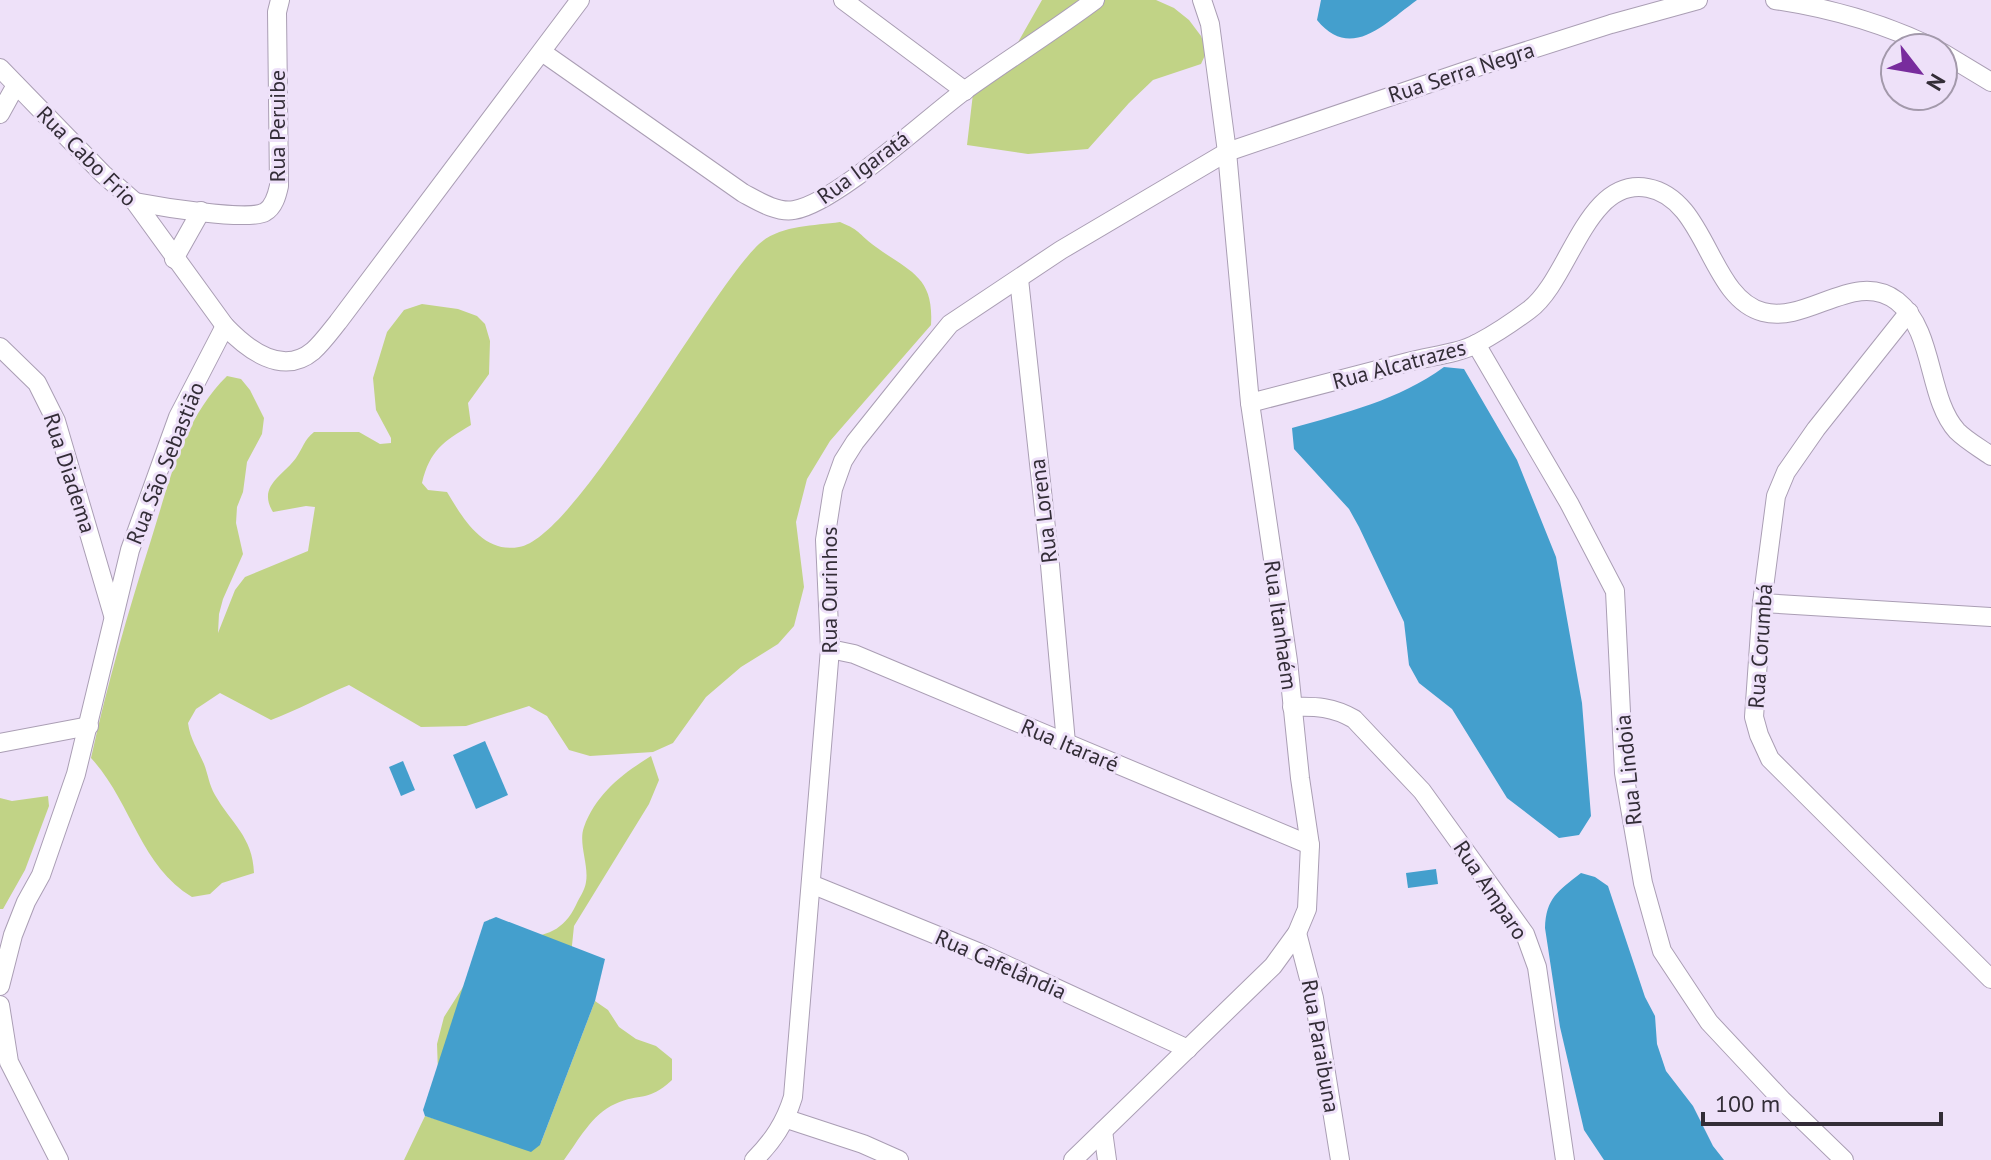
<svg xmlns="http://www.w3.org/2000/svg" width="1991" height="1160" font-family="'PT Sans',sans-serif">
	<rect width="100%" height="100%" fill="#eee1f9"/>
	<g fill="#c1d386">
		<polygon points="1042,0 1156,0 1174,8 1189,20 1201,36 1207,51 1201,64 1153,80 1129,103 1088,149 1028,154 967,145 974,85 1017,44"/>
		<path d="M840,222C862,231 859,235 876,247C910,272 934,276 931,325L830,441L807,479L796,522L804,587L794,626L778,644L741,667L706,697L673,743L653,752L590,756L569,750L547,716L529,706L466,726L421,727L349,685C322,696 298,710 271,720L220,693L196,709L188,723C190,739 198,750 204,764C208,774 209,785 215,795C231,823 253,837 254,873L222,883L210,894L192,897C140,866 131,801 91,758C107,685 128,612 151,540C169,483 183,419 227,376L241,379L250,390L264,418L262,434L247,462L243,492L237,507L236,523L243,554L223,599L219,614L218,633L235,590L245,577L308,551L315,507L306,506L273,512C257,486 283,476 296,458C303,448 304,440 314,432H359L380,444L391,443V438L376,410L373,378L387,332L404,310L422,304L458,309L477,316L485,324L490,341L489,374L468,403L471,425C443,442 430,450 422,483L428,490L447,492C462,517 483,554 519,547C576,538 705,296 759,244C780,225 813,226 840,222Z"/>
		<path d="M651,756L659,780L649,804L574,926L566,1003L540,1145L595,1001L608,1010L619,1027L636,1039L656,1046L672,1059V1080C647,1103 641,1092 615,1104C592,1114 578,1141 564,1160H404L425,1116L452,1124L438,1072L437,1044L444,1017L487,949L489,919L504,936C535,939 561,937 576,905C579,898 585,890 586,882C589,865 578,843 584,827C596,794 622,774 651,756Z"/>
		<polygon points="48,796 49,806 25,870 3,909 0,909 0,798 12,801"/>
	</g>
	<g fill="#449fcd">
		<path d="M1321,0H1417C1385,23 1351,62 1317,20Z"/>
		<path d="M1444,367L1464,369L1517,460L1556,557L1582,703L1591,816L1579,835L1559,838L1507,798L1452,709L1419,683L1409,665L1404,622L1359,527L1349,509L1294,449L1292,428C1345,413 1399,400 1444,367Z"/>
		<polygon points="485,741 508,795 476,809 453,755"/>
		<polygon points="403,761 415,790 401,796 389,767"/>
		<polygon points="1436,869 1438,884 1408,888 1406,873"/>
		<path d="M1581,873L1595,877L1608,886L1645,997L1655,1016L1657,1044L1666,1071L1693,1106L1713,1146L1724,1160H1604L1584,1130L1560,1027L1545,928C1546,898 1558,891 1581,873Z"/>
		<polygon points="496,917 605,959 595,1001 540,1145 531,1152 425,1116 423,1110 484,922"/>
	</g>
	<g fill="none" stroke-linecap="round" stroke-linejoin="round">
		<defs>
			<g id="minor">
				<polyline points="843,0 965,91"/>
				<path d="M1775,0C1829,8 1885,24 1934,48"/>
				<path d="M542,52L743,193C758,201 777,213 794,210C836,203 926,119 964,91C1007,60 1052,32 1095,0"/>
				<polyline points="1943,53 1991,82"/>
				<polyline points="0,68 103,174 135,202 225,326"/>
				<polyline points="0,114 16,85"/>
				<path d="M135,202C156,206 249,222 265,212C274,207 277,195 279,186L277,12L280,0"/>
				<polyline points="174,259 201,211"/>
				<polyline points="1019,279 1050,565 1066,743"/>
				<polyline points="1909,312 1816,429 1786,472 1776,496 1762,603 1754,717 1759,735 1770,759 1991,979"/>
				<polyline points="1476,344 1569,503 1615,591 1624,773 1643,883 1662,951 1709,1022 1782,1100 1844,1160"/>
				<polyline points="0,347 37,383 56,421 113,615"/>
				<path d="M1250,403C1302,390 1355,376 1408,362C1430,356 1458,354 1478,343C1495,334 1513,322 1529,310C1570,280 1586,176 1648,188C1707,199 1709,298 1763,312C1808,324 1855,269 1897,301C1935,331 1927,398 1957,431C1967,441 1980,448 1991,456"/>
				<polyline points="1762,603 1991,617"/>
				<polyline points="830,649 854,654 1310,845"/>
				<path d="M1292,707C1316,706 1333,707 1354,719L1422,791L1525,934L1537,967L1565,1160"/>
				<polyline points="0,743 89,726"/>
				<polyline points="811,884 978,952 1188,1049"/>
				<polyline points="1297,933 1314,998 1340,1160"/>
				<path d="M0,986L13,935L26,902L41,875L76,774L130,550L178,417L225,326C247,349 282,377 313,351C322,343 330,332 338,322L580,0"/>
				<polyline points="0,1005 9,1062 59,1160"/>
				<polyline points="787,1119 863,1144 899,1160"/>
				<polyline points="1103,1131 1107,1160"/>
				<path d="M754,1160C773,1141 785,1123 793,1097L830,649L825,540L833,489L843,461L855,442L919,362L950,324L1061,250L1227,152L1498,60L1611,24L1698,0"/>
				<polyline points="1073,1160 1273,966 1297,933 1307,909 1310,845 1300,778 1288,661 1250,403 1227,152 1210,24 1202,0"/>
			</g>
		</defs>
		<use href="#minor" stroke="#aa9eb4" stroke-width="20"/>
		<use href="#minor" stroke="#fff" stroke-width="18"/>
	</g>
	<g text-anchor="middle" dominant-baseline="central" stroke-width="6" stroke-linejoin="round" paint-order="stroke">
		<g font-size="22" fill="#332d37" stroke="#eee1f9">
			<text transform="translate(1461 72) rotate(-18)">Rua Serra Negra</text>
			<text transform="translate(277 126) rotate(-90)">Rua Peruibe</text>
			<text transform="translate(87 156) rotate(45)">Rua Cabo Frio</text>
			<text transform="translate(863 167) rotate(-36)">Rua Igaratá</text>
			<text transform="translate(1399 364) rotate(-15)">Rua Alcatrazes</text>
			<text transform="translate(165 463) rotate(-68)">Rua São Sebastião</text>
			<text transform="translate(70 473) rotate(72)">Rua Diadema</text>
			<text transform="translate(1043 511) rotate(-97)">Rua Lorena</text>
			<text transform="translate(829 590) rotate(-90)">Rua Ourinhos</text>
			<text transform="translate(1281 625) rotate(82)">Rua Itanhaém</text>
			<text transform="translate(1760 646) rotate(-86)">Rua Corumbá</text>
			<text transform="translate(1070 745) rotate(23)">Rua Itararé</text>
			<text transform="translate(1628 770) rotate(-96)">Rua Lindoia</text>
			<text transform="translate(1491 890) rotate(56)">Rua Amparo</text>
			<text transform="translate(1001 964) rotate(24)">Rua Cafelândia</text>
			<text transform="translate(1321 1046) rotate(80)">Rua Paraibuna</text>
		</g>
	</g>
	<g transform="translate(1919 72) rotate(121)"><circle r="38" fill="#eee1f9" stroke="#a399ab" stroke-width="2"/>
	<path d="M0-6L14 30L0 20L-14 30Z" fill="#782c9d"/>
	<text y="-12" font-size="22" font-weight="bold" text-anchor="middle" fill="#332d37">N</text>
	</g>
	<path d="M1703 1112v12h238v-12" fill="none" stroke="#332d37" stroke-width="4"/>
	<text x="1715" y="1112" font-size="24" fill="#332d37" stroke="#eee1f9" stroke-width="6" paint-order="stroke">100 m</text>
</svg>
